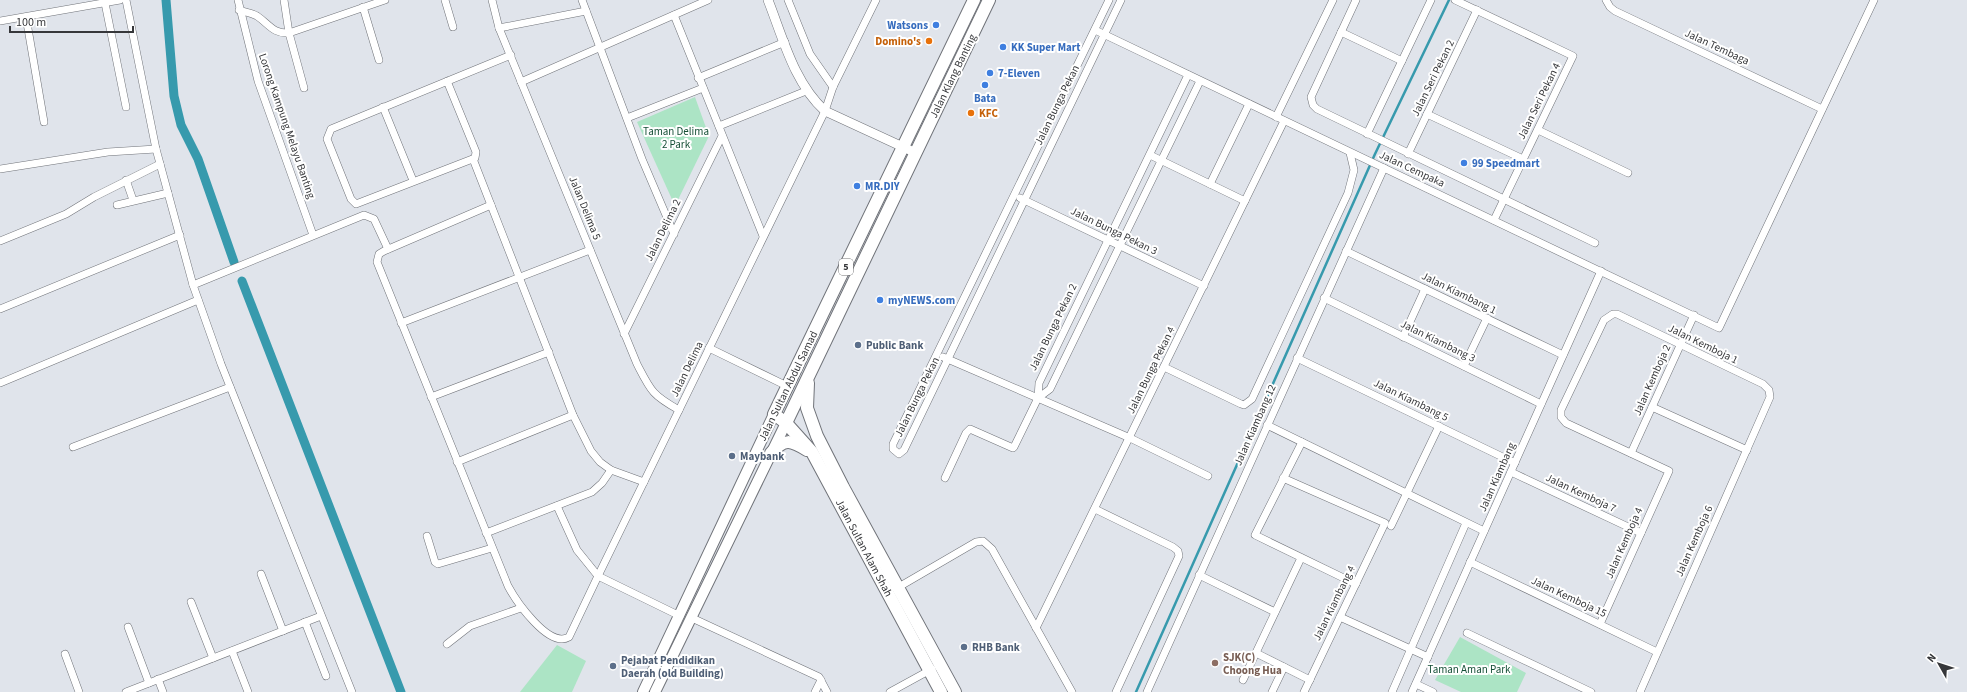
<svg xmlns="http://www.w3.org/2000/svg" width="1967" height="692" font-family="'Source Sans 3',sans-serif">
	<rect width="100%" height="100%" fill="#e0e4eb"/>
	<g fill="#ace4c5">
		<polygon points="695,97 709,136 675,206 637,122"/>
		<polygon points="1460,637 1526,673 1517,692 1461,692 1435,680"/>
		<polygon points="557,645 586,661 572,692 520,692"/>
	</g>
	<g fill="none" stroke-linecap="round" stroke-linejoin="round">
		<polyline stroke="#379aad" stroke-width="2.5" points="1136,692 1375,154 1449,0"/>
		<g stroke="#379aad" stroke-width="9">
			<polyline points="166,0 174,96 181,125 198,159 234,262"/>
			<polyline points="242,281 401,692"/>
		</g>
		<defs>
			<g id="minor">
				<polyline points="126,0 156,149 193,285 221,364 352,692"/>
				<polyline points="238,0 258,81 313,235"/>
				<polyline points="284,0 289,33 304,88"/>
				<polyline points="445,0 453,27"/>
				<path d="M492,0L499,28L637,364C651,391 652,395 679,410"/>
				<polyline points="582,0 642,159 674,234"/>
				<polyline points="788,0 810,54 833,87"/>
				<polyline points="1109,0 893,444 893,449 899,454 904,450 1121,0"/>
				<polyline points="1356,0 1311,97 1313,105 1317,109 1595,243"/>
				<polyline points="1455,0 1573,56 1494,220"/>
				<polyline points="1606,0 1610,7 1615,11 1822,109"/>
				<polyline points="105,3 126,107"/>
				<polyline points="363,7 379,60"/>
				<path d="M239,10C245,12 252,13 257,16C269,24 273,34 289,33L385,0"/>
				<polyline points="674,15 763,236"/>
				<polyline points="26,17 44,122"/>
				<polyline points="0,21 120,0"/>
				<polyline points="499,28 586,11"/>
				<polyline points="1095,30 1719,328 1874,0"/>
				<polyline points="1341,32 1402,61"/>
				<polyline points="698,78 785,42"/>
				<polyline points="447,81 476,152 475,158 356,204 351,199 327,139 331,129 511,55"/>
				<polyline points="521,82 708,0"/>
				<polyline points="383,107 412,178"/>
				<polyline points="1427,114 1523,159"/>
				<polyline points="1276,117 1333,0"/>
				<polyline points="627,118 703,88"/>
				<polyline points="719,126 806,91"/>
				<polyline points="1538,130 1628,173"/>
				<polyline points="1367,134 1431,0"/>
				<polyline points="1408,154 1477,10"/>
				<polyline points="1150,155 1245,201"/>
				<polyline points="473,159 573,415 591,451 600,462 611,470 644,482"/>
				<polyline points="0,169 108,152 156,149"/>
				<polyline points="126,180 133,200"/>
				<polyline points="1210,184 1249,104"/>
				<polyline points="1020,198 1204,286"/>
				<polyline points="117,205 168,193"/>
				<path d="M491,205L384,251L379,254L377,262L508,586C516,601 549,649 569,637L598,576L825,111L833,87L876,0"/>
				<polyline points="0,241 66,214 94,197 160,164"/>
				<polyline points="1346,251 1563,355"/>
				<polyline points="193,285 364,215 374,219 388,249"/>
				<polyline points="1324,298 1541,404"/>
				<polyline points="0,309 180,235"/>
				<polyline points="401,323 590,250"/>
				<polyline points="624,334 722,136"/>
				<polyline points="1403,337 1425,289"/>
				<polyline points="709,348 787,386"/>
				<polyline points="943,357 1130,438 1208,476"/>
				<polyline points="1297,358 1515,463"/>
				<polyline points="1464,366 1487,318"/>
				<polyline points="1164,367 1241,404 1244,405 1252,399 1348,193 1354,170 1350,153"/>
				<polyline points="0,383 198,300"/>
				<polyline points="431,397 549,352"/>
				<polyline points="1038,398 1050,389 1200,81"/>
				<polyline points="1652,407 1747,450"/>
				<polyline points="1267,425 1484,531"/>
				<polyline points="1302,442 1255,535 1356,584"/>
				<polyline points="73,447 230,387"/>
				<polyline points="1631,453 1694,315"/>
				<polyline points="457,462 573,415"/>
				<polyline points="1511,472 1641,533"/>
				<polyline points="945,478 966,433 970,429 1013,448 1014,447 1038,398 1039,383 1188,75"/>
				<polyline points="1283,478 1385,523 1304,692"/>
				<polyline points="557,506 577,550 598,576 680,616"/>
				<polyline points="1095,509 1173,547 1178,551 1179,556 1116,692"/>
				<polyline points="1391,526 1439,426"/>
				<polyline points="486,533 592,492 602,483 611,470"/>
				<polyline points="427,536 435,562 438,564 492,548"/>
				<polyline points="1470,562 1657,652"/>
				<polyline points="261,574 283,631"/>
				<polyline points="1199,575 1275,612"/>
				<polyline points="897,588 976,542 983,541 992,549 1072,692"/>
				<polyline points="191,602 213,658"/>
				<polyline points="1340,617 1428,657"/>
				<polyline points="692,618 819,677 827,692"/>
				<polyline points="305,622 326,676"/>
				<polyline points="1600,624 1669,471 1566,423 1561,417 1561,410 1604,320 1613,314 1617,314 1763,384 1769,390 1770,397 1640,692"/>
				<polyline points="128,627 149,683"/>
				<polyline points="1036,628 1284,121"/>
				<polyline points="1467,633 1591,692"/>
				<polyline points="447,644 470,626 521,608"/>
				<polyline points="232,651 248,692"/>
				<polyline points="1256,653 1310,680"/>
				<polyline points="65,654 79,692"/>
				<polyline points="158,679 163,692"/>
				<polyline points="1243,680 1301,558"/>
				<polyline points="1416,684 1433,692"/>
				<polyline points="126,692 321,616"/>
				<polyline points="815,692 821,680"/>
				<polyline points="890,692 932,669"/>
				<polyline points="1147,692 1384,168"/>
				<polyline points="1272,692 1284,667"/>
				<polyline points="1392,692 1466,523"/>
				<polyline points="1412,692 1601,271"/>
			</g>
			<path id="tertiary" d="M768,0C783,38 794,83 825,111L916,153"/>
			<g id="secondary">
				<polyline points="643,692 774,414"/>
				<polyline points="655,692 786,423"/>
			</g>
			<g id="trunk">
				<polyline points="808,383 807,408 817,436 843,487 955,692"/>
				<polyline points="786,423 989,0"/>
				<path d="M771,453C785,438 790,440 807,450"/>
				<polyline points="941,692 812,452 786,423 774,414 974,0"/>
			</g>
		</defs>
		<use href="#minor" stroke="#707379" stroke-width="8"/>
		<use href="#tertiary" stroke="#707379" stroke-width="10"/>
		<use href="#secondary" stroke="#707379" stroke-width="12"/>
		<use href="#trunk" stroke="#707379" stroke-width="14"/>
		<use href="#minor" stroke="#fff" stroke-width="7"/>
		<use href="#tertiary" stroke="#fff" stroke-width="9"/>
		<use href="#secondary" stroke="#fff" stroke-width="10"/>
		<use href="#trunk" stroke="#fff" stroke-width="12"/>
	</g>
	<g fill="#3f7fe0" stroke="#fff" stroke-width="1.5">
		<circle cx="936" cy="25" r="4"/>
		<circle cx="1003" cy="47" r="4"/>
		<circle cx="990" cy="73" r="4"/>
		<circle cx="985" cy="85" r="4"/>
		<circle cx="1464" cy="163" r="4"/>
		<circle cx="857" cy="186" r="4"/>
		<circle cx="880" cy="300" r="4"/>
	</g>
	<g fill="#e8710a" stroke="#fff" stroke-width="1.5">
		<circle cx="929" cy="41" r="4"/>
		<circle cx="971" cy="113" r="4"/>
	</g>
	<g fill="#5c6f8a" stroke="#fff" stroke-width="1.5">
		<circle cx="858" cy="345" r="4"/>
		<circle cx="732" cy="456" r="4"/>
		<circle cx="964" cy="647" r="4"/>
		<circle cx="613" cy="666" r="4"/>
	</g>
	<circle fill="#8d6e63" stroke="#fff" stroke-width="1.5" cx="1215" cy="663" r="4"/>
	<g text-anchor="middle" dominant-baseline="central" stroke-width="4" stroke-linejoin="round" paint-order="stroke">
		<rect fill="#fff" stroke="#727375" stroke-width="1" x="839" y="259" width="14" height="16" rx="3"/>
		<g font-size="10" font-weight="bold" fill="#36373a">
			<text x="846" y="267">5</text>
		</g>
		<g font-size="11" font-weight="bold" fill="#366cbe" stroke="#fff" text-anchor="start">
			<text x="928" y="25" text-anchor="end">Watsons</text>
			<text x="1011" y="47">KK Super Mart</text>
			<text x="998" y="73">7-Eleven</text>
			<text x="985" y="98" text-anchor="middle">Bata</text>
			<text x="1472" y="163">99 Speedmart</text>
			<text x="865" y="186">MR.DIY</text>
			<text x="888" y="300">myNEWS.com</text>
		</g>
		<g font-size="11" font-weight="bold" fill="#c56008" stroke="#fff" text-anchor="end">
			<text x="921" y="41">Domino's</text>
			<text x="979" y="113" text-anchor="start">KFC</text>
		</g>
		<g font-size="11" fill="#36373a" stroke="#fff">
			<text transform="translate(1717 47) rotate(25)">Jalan Tembaga</text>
			<text transform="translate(953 76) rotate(-64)">Jalan Klang Banting</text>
			<text transform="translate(1433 78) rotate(-64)">Jalan Seri Pekan 2</text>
			<text transform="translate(1539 101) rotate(-64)">Jalan Seri Pekan 4</text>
			<text transform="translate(1057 105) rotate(-64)">Jalan Bunga Pekan</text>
			<text transform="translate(287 126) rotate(71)">Lorong Kampung Melayu Banting</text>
			<text transform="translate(1412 169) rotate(25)">Jalan Cempaka</text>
			<text transform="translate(585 208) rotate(68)">Jalan Delima 5</text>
			<text transform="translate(663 230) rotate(-64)">Jalan Delima 2</text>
			<text transform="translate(1114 231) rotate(26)">Jalan Bunga Pekan 3</text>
			<text transform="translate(1459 293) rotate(26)">Jalan Kiambang 1</text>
			<text transform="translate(1053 327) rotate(-64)">Jalan Bunga Pekan 2</text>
			<text transform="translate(1438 341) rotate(26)">Jalan Kiambang 3</text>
			<text transform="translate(1703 344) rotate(26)">Jalan Kemboja 1</text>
			<text transform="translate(687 369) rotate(-64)">Jalan Delima</text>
			<text transform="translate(1151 370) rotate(-64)">Jalan Bunga Pekan 4</text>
			<text transform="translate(1652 380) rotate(-66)">Jalan Kemboja 2</text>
			<text transform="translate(788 386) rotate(-64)">Jalan Sultan Abdul Samad</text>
			<text transform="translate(917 397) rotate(-64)">Jalan Bunga Pekan</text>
			<text transform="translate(1411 400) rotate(26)">Jalan Kiambang 5</text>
			<text transform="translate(1255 425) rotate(-66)">Jalan Kiambang 12</text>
			<text transform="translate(1497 477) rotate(-66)">Jalan Kiambang</text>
			<text transform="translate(1581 493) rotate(25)">Jalan Kemboja 7</text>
			<text transform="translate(1694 541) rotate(-66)">Jalan Kemboja 6</text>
			<text transform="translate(1624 543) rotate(-66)">Jalan Kemboja 4</text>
			<text transform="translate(864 548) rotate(62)">Jalan Sultan Alam Shah</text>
			<text transform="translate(1569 597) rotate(25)">Jalan Kemboja 15</text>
			<text transform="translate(1334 603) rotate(-64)">Jalan Kiambang 4</text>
		</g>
		<g font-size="11" fill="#154f36" stroke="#fff">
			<text x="676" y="131">Taman Delima<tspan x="676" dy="13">2 Park</tspan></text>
			<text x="1469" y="669">Taman Aman Park</text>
		</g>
		<g font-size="11" font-weight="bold" fill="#4e5e75" stroke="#fff" text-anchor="start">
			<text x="866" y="345">Public Bank</text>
			<text x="740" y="456">Maybank</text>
			<text x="972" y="647">RHB Bank</text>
			<text x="621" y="660">Pejabat Pendidikan<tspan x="621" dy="13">Daerah (old Building)</tspan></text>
		</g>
		<g font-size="11" font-weight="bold" fill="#785e54" stroke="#fff" text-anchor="start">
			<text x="1223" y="657">SJK(C)<tspan x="1223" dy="13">Choong Hua</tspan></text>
		</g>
	</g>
	<g transform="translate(1939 664) rotate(309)" stroke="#ffffff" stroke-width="3" paint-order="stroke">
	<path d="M0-3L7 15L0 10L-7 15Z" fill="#36373a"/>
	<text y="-6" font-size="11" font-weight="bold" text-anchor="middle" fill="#36373a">N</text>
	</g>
	<path d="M10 26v6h123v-6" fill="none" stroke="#36373a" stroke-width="2"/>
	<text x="16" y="26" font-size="12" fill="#36373a" stroke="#ffffff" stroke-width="3" paint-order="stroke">100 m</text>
</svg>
